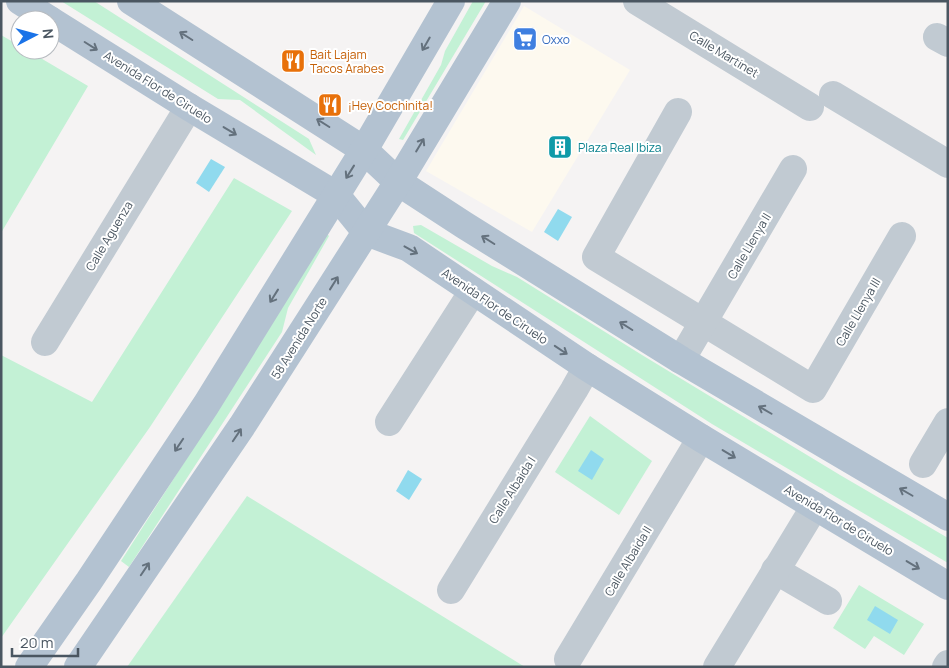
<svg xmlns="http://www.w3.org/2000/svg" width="949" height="668" font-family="Manrope,sans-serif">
	<rect width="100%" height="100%" fill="#f5f3f3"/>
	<polygon fill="#fdf9ef" points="524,6 630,70 532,232 426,171"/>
	<g fill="#c3f1d5">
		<polygon points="61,1 94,1 309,139 316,155 240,100 218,99"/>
		<polygon points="473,1 486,1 403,140 399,139 441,65 445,51"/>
		<polygon points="1,35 20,46 20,50 27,50 88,86 1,233"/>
		<polygon points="234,178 292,211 150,427 1,638 1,355 92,402"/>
		<polygon points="421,225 492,266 517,277 642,355 840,475 948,538 948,563 712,424 414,233 413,226"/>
		<polygon points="327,234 329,236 288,308 282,332 129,567 121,561 217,411"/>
		<polygon points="590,416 652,461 619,515 555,472"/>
		<polygon points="247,496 525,667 127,667"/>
		<polygon points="859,585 924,624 904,655 874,636 865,649 833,628"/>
	</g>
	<g fill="#90daee">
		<polygon points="211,159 225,167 209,192 196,183"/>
		<polygon points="558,209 572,217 558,241 544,232"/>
		<polygon points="591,450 604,459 592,480 578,471"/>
		<polygon points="408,470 422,479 409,500 396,491"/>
		<polygon points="875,606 898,620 890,634 867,620"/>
	</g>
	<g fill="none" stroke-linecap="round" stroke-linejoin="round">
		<g stroke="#c1cad2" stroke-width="28">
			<polyline points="637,1 810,107"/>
			<polyline points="937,37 948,43"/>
			<polyline points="833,95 948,164"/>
			<polyline points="678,112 596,257 813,389 902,236"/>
			<polyline points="45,342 189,107"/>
			<polyline points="681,360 793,169"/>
			<polyline points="389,422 473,291"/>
			<polyline points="923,464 948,422"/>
			<polyline points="775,570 828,601"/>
			<polyline points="451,590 574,390 587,367"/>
			<polyline points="568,659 701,438"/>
			<polyline points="717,667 815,506"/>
			<polyline points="946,667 948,664"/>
		</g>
		<g stroke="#b3c2d1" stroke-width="28">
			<polyline points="20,1 50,20"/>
			<polyline points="131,1 364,150 398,182 464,225 681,360 948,517"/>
			<polyline points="50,20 189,107 336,195 366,232 409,248 587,367 701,438 948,586"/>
			<polyline points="29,667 89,581 206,405 364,150 451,1"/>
			<polyline points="78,667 242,426 398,182 507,1"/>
		</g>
	</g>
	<defs><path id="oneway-shaft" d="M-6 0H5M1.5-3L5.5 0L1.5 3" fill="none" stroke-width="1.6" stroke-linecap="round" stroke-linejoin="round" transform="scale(1.25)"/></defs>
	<g stroke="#64717d">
		<use href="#oneway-shaft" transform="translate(186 36) rotate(-148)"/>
		<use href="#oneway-shaft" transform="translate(426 44) rotate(120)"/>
		<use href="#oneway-shaft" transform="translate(91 46) rotate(32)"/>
		<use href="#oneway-shaft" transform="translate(323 123) rotate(-148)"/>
		<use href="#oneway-shaft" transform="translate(230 131) rotate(31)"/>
		<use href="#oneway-shaft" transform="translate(420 145) rotate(-59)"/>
		<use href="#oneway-shaft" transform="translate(350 172) rotate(122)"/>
		<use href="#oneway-shaft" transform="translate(488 240) rotate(-148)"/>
		<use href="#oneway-shaft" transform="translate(411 250) rotate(29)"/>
		<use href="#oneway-shaft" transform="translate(334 283) rotate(-58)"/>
		<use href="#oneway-shaft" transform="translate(274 296) rotate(122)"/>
		<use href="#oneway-shaft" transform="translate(626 326) rotate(-148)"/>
		<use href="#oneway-shaft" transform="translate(561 350) rotate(34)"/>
		<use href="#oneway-shaft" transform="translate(765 410) rotate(-150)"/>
		<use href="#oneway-shaft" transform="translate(237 435) rotate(-56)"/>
		<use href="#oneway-shaft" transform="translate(179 445) rotate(124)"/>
		<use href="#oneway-shaft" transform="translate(729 454) rotate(31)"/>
		<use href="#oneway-shaft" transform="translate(906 492) rotate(-150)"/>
		<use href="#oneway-shaft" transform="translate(913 565) rotate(31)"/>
		<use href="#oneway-shaft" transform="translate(145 569) rotate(-56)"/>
	</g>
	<defs>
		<symbol id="supermarket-square" viewBox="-11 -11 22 22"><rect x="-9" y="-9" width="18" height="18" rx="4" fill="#3f7fe0" stroke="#fff"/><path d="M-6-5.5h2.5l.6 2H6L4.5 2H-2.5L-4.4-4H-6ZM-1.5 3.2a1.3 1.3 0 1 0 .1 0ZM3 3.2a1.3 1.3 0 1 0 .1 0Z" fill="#fff"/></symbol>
		<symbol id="restaurant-square" viewBox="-11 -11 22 22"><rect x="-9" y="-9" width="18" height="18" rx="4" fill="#e8710a" stroke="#fff"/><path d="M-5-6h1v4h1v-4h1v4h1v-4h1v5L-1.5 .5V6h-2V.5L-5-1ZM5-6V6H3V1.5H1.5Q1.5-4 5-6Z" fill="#fff"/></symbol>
		<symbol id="building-square" viewBox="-11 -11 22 22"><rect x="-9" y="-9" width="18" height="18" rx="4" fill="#0f9aa8" stroke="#fff"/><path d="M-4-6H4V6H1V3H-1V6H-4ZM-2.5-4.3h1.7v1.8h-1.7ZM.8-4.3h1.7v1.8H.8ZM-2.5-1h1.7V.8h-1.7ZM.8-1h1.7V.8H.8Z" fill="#fff"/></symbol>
	</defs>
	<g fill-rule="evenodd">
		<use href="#supermarket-square" x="511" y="25" width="28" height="28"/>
		<use href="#restaurant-square" x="279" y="47" width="28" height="28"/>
		<use href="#restaurant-square" x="316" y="91" width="28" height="28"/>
		<use href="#building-square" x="546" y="133" width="28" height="28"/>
	</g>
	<g text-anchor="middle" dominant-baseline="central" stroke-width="4" stroke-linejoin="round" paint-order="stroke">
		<g font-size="12" fill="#366cbe" stroke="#fff" text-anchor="start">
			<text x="542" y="39">Oxxo</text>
		</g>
		<g font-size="12" fill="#c56008" stroke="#fff" text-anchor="start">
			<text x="310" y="54">Bait Lajam<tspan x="310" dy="14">Tacos Arabes</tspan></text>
			<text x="348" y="105">¡Hey Cochinita!</text>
		</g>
		<g font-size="12" fill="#4a5661" stroke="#fff">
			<text transform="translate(724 54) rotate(31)">Calle Martinet</text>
			<text transform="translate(158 87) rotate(32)">Avenida Flor de Ciruelo</text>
			<text transform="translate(109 236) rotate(-59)">Calle Aguenza</text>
			<text transform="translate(749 246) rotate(-60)">Calle Llenya II</text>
			<text transform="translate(495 306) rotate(34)">Avenida Flor de Ciruelo</text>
			<text transform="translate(858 312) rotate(-60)">Calle Llenya III</text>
			<text transform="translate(299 338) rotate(-58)">58 Avenida Norte</text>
			<text transform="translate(512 490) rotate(-58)">Calle Albaida I</text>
			<text transform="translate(839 520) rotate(31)">Avenida Flor de Ciruelo</text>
			<text transform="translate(628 561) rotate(-59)">Calle Albaida II</text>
		</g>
		<g font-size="12" fill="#0d838f" stroke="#fff" text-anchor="start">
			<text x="578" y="147">Plaza Real Ibiza</text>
		</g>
	</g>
	<rect width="949" height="668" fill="none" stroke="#4a5661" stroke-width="5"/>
	<g transform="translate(35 35) rotate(84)"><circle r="24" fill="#ffffff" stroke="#b7bbc0"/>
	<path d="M0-4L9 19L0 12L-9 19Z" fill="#1a73e8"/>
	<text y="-8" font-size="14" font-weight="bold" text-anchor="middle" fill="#4a5661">N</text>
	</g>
	<path d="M12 648v8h66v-8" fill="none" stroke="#4a5661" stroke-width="2.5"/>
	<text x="20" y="648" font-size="15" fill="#4a5661" stroke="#ffffff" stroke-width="4" paint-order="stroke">20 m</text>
</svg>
